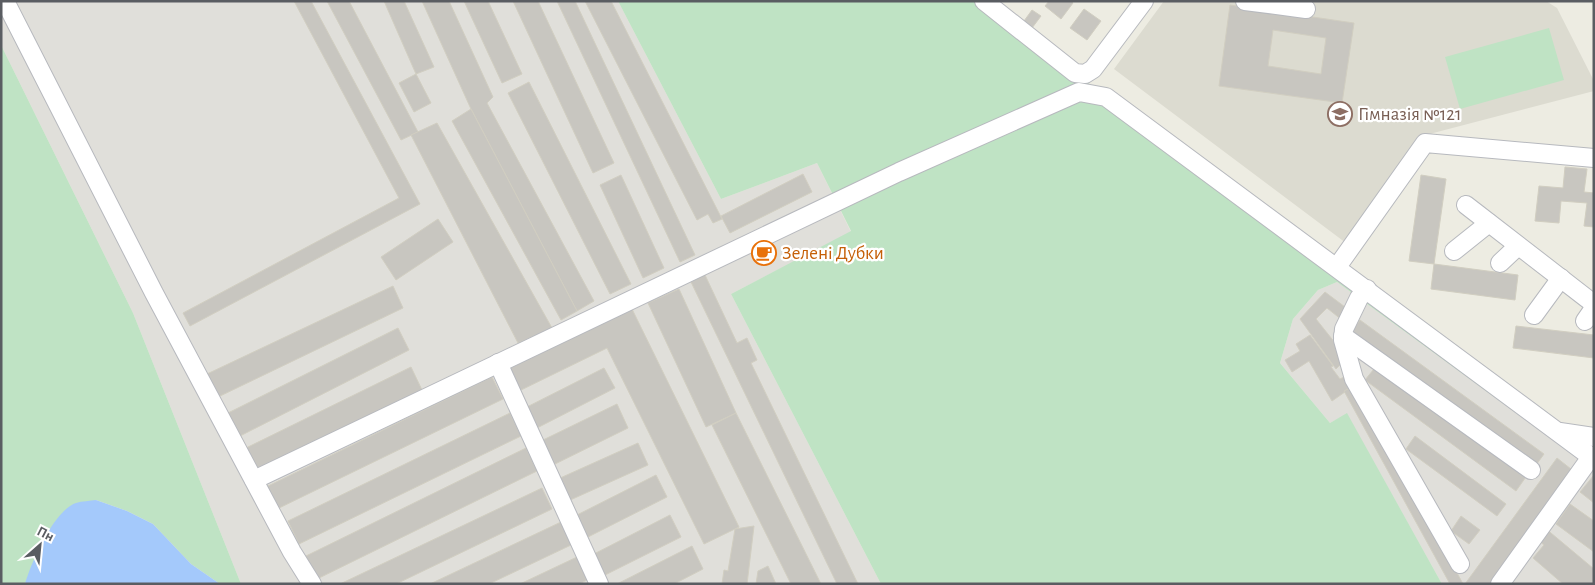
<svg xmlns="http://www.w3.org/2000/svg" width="1595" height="585" font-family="'Alegreya Sans',sans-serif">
	<rect width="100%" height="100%" fill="#edece2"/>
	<g fill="#e0dfda">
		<polygon points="1,1 618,1 721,199 817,163 851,232 731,294 881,584 241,584 133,313 1,45"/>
		<polygon points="1337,282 1594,470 1594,584 1442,584 1347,414 1330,423 1280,363 1293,319 1318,290"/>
	</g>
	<polygon fill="#dcdbd0" points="1164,1 1546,1 1557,8 1594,81 1594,91 1418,137 1346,243 1114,69"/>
	<g fill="#bfe3c4">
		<polygon points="618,1 984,1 1106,97 1594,459 1594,470 1337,282 1318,290 1293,319 1280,363 1330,423 1347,413 1442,584 881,584 731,294 851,231 817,163 721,199"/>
		<polygon points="1549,28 1564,80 1460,109 1445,57"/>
		<polygon points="1,45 133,313 241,584 220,584 191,564 153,524 127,511 96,500 44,539 25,584 1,584"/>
	</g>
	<path fill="#a4c9fb" d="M96,500L127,511L153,524L191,564L220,584H25C31,563 54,510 76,503C82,501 90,501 96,500Z"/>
	<g fill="#c8c6c0" stroke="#d1cec1" fill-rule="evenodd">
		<polygon points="294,1 311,1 420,204 190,326 183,313 399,198"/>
		<polygon points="327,1 349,1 418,132 401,140"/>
		<polygon points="384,1 404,1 434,67 416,74"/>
		<polygon points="422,1 449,1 493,97 487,103 594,301 577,311 471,109"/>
		<polygon points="464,1 488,1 522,74 502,83"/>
		<polygon points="513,1 538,1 614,163 593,173"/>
		<polygon points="557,1 575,1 695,255 680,262"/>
		<polygon points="585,1 611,1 722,219 713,223 708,214 697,220"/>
		<polygon points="1049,1 1071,1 1073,3 1061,19 1045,6"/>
		<path d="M1230,5L1354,23L1342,103L1219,86ZM1273,30L1326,38L1321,74L1268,66Z"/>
		<polygon points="1084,9 1101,21 1087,40 1070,28"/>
		<polygon points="1032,10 1041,16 1032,28 1024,21"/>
		<polygon points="416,74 431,103 414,112 399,83"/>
		<polygon points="529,82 631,284 610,294 508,93"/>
		<polygon points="471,109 577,311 561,320 452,121"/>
		<polygon points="437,123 552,328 518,343 411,135"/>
		<polygon points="1565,167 1587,169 1584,192 1594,193 1594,227 1584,226 1587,203 1561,201 1559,223 1535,221 1539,186 1563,188"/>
		<polygon points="803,174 812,192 730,233 721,216"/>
		<polygon points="621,175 664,268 643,278 600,185"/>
		<polygon points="1421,175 1446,179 1434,264 1409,261"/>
		<polygon points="438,219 453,242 396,280 381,257"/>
		<polygon points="768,243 774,255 759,262 753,251"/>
		<polygon points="1434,264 1518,275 1515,300 1431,289"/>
		<polygon points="705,275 737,343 747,338 757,360 751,363 858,584 837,584 691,282"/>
		<polygon points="393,286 403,308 218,397 207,374"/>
		<polygon points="679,289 736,413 706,427 648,303"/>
		<polygon points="1325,292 1349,310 1342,320 1327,308 1316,319 1347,358 1336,369 1300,319"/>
		<polygon points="632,309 739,527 704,544 607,348 519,391 508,369"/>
		<polygon points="1360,320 1544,454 1536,465 1352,331"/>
		<polygon points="1516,326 1594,335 1594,358 1513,348"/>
		<polygon points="398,328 409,350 240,436 228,413"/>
		<polygon points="1310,335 1333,366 1331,367 1340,379 1346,376 1352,387 1332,401 1309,361 1292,372 1285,360 1300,351 1296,344"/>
		<polygon points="1378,364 1528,474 1516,491 1365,380"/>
		<polygon points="411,367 422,390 255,472 244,449"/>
		<polygon points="604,368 615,388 535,429 525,408"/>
		<polygon points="492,377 503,399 277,509 266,487"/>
		<polygon points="1352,387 1357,388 1463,584 1450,584 1344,391"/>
		<polygon points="617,404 628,428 553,465 541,441"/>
		<polygon points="510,413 521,436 299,544 288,521"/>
		<polygon points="736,413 821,584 791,584 712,425"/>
		<polygon points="1415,436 1506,504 1497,516 1406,449"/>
		<polygon points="638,443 648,465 568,501 558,479"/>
		<polygon points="526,448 537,471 317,579 306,556"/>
		<polygon points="1557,458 1576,473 1494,584 1465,584"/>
		<polygon points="656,475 667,497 586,538 575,516"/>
		<polygon points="1594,475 1594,503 1580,492"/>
		<polygon points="542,488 552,509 396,584 340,584"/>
		<polygon points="1570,504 1594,521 1594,552 1556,524"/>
		<polygon points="670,515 681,537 603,576 592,555"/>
		<polygon points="1461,516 1480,530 1469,544 1451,531"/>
		<polygon points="561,522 571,545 489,584 430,584"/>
		<polygon points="754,526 747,584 722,584 724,570 728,571 735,529"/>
		<polygon points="1545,528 1594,569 1594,584 1563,584 1533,558 1544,545 1537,539"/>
		<polygon points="692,546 703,569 674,584 617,584"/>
		<polygon points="577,557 587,580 579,584 520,584"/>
		<polygon points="768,566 776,584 756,584 758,571"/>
	</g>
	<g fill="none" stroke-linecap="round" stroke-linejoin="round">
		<defs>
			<g id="minor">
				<polyline points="5,1 154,293 292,552 312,584"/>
				<polyline points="984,1 1075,73 1085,74 1093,69 1144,1"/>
				<polyline points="1245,1 1306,9"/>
				<polyline points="1466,205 1594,304"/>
				<polyline points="1454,251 1489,223"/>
				<polyline points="1500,263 1518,246"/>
				<polyline points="1337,267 1425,143 1594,158"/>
				<polyline points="1367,289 1359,298 1344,329 1343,340 1354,379 1460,564"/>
				<polyline points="1534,315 1561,278"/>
				<polyline points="1585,321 1594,308"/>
				<polyline points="1343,336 1531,470"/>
				<polyline points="498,363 599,584"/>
				<polyline points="1560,432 1594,437"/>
				<polyline points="254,480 899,172 1079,92 1106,97 1594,459"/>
				<polyline points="1500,584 1591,457"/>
			</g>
		</defs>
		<use href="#minor" stroke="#b7b9be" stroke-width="20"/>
		<use href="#minor" stroke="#fff" stroke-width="18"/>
	</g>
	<defs>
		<symbol id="school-ring" viewBox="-11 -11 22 22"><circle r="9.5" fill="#fff" stroke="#8d6e63" stroke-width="1.5"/><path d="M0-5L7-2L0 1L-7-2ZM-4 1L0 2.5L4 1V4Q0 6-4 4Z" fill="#8d6e63"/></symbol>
		<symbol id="cafe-ring" viewBox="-11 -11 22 22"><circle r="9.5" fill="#fff" stroke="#e8710a" stroke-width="1.5"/><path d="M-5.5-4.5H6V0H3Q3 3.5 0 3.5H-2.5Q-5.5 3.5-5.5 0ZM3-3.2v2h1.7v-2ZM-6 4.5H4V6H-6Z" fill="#e8710a"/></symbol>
	</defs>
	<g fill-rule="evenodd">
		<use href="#school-ring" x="1326" y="100" width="28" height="28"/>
		<use href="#cafe-ring" x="750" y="239" width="28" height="28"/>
	</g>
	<g text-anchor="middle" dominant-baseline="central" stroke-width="4.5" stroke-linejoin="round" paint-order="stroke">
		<g font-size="19" fill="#785e54" stroke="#fff" text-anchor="start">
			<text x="1358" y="114">Гімназія №121</text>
		</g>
		<g font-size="19" fill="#c56008" stroke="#fff" text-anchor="start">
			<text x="782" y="253">Зелені Дубки</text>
		</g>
	</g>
	<rect width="1595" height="585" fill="none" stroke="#5a5d62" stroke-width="5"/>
	<g transform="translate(40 545) rotate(27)" stroke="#ffffff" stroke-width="4" paint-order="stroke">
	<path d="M0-4L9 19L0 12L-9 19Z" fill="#5a5d62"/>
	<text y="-8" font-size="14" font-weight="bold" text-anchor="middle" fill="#5a5d62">Пн</text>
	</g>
</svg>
